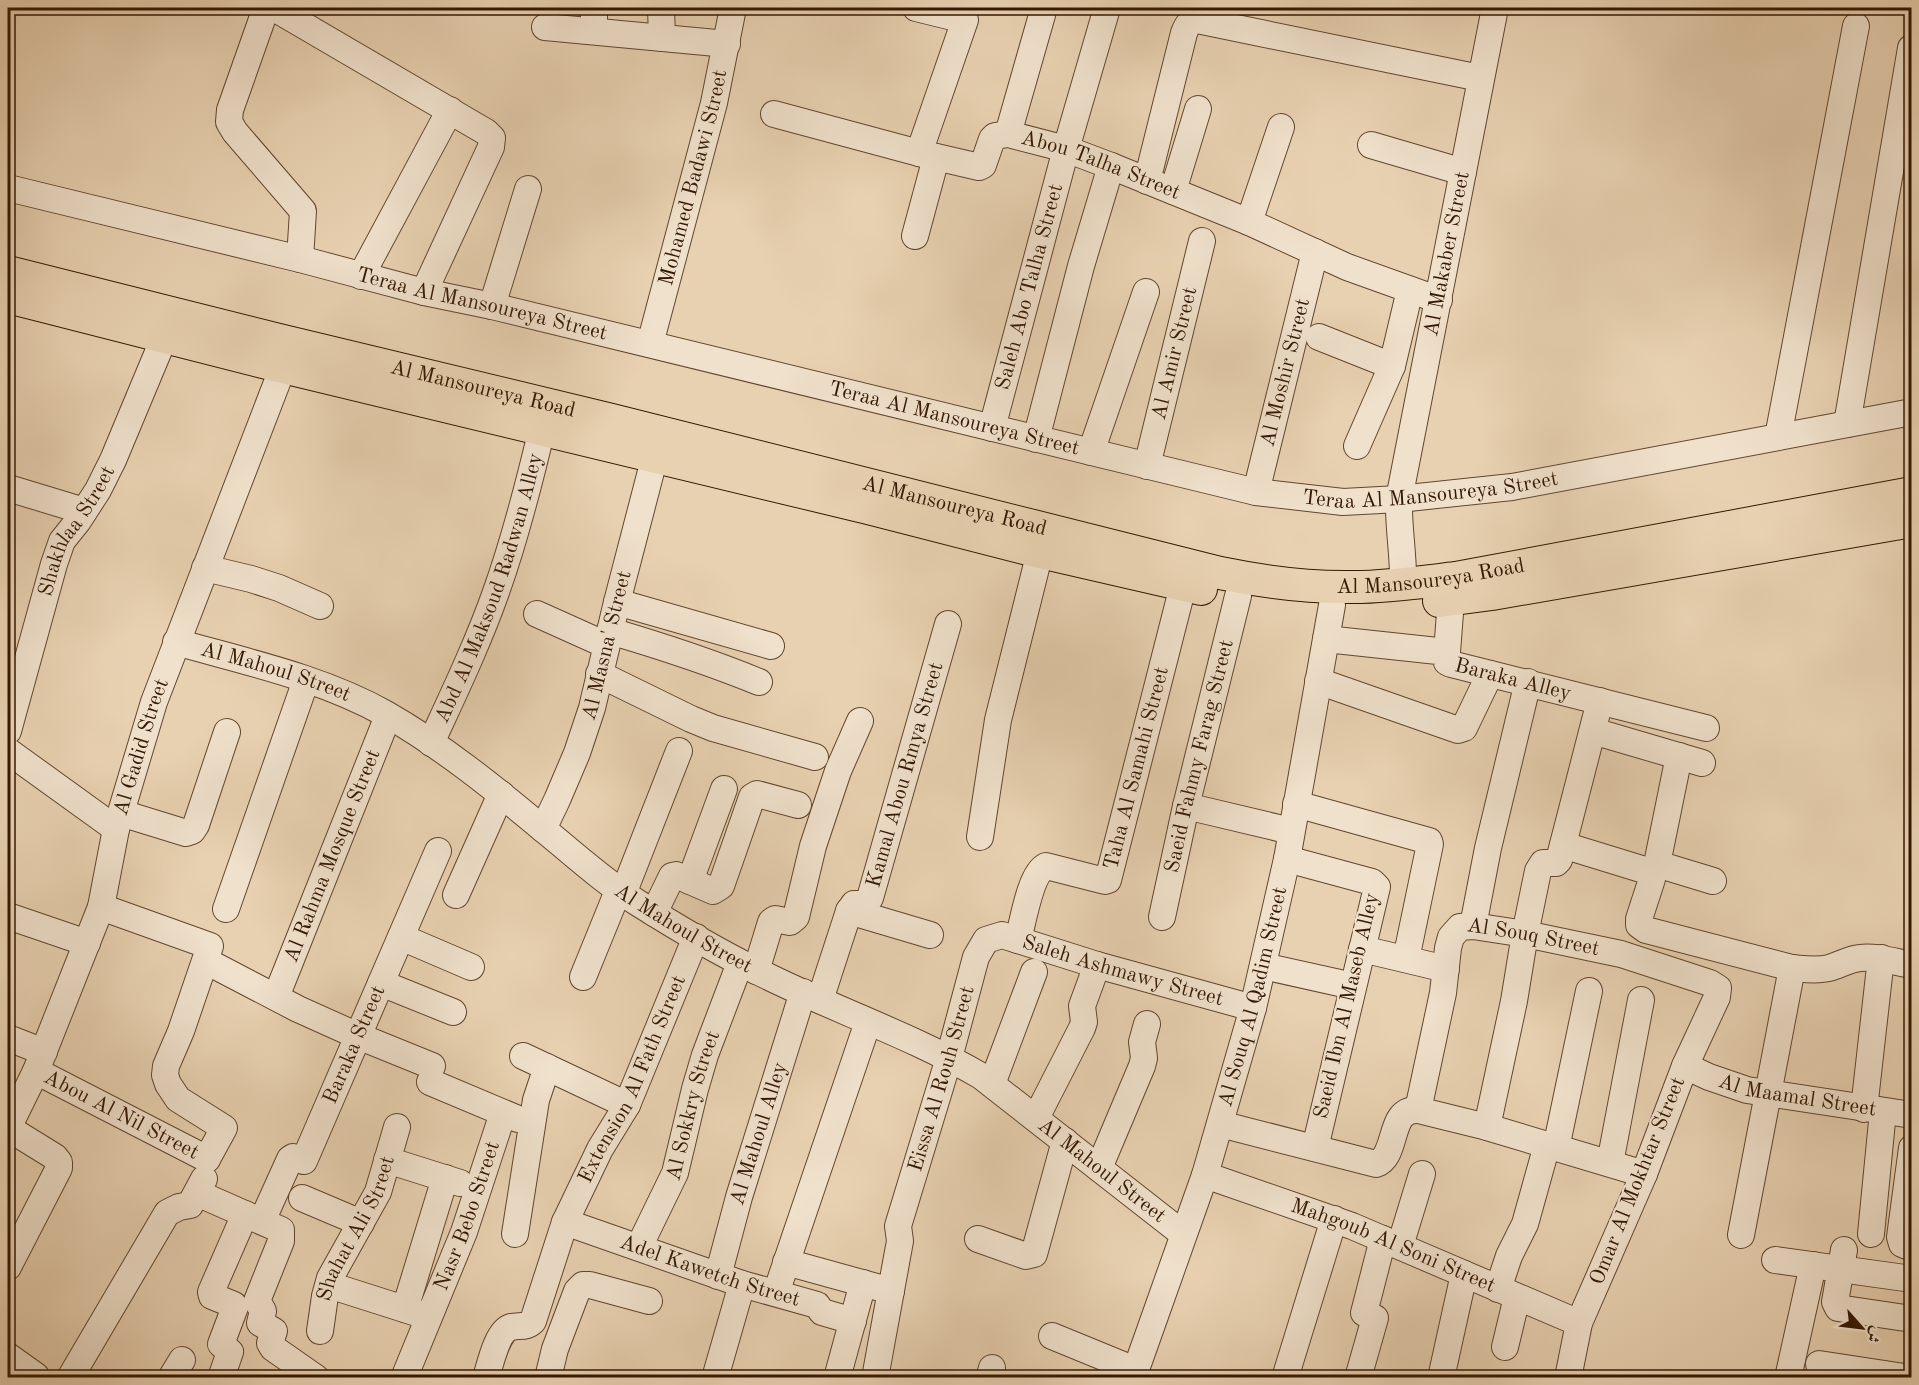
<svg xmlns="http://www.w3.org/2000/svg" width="1919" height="1385" font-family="'Old Standard TT',Amiri,serif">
	<rect width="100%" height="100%" fill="#e8d1b1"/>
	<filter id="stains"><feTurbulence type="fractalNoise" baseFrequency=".00333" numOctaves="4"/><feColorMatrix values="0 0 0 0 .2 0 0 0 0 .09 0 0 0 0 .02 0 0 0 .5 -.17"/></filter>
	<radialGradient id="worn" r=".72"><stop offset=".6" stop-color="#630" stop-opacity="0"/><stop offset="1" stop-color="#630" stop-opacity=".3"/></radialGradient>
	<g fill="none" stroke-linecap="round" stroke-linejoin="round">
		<defs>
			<g id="minor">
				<polyline points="266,8 230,110 229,122 235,132 303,211 300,259"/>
				<polyline points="274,8 486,132 492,138 491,147 424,292"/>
				<polyline points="594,8 594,31"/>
				<polyline points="661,8 662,38"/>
				<path id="s1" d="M916,8L965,20L919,153L979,167L983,165L992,139L995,136L1008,134L1066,149L1111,166L1249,222L1347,267L1439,300"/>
				<polyline points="545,27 727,44"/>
				<polyline points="774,114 919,153"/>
				<polyline points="1008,134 1044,8"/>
				<polyline points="1371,145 1463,172"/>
				<path d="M1147,181L1184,33C1187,25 1189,22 1197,20L1480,78"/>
				<path id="s2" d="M8,188L300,259L424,292L492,306L1256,492L1343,502L1399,499L1512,487L1912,412"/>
				<polyline points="1173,191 1198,109"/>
				<polyline points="1249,222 1281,127"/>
				<polyline points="915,236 936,158"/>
				<polyline points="361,276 450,110"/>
				<polyline points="492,306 528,189"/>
				<polyline points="1319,337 1392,366 1410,290"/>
				<path id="s3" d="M650,344L714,103L733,8"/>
				<polyline points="1847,424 1911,48"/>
				<path id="s4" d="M992,428L1066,149L1107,8"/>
				<polyline points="1778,437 1856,26"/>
				<polyline points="1036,439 1081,266 1111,166"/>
				<polyline points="1357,446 1392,366"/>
				<polyline points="1091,452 1146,292"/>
				<path id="s5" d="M1147,466L1202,241"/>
				<polyline points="8,488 84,511"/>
				<path id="s6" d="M1256,492L1315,252"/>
				<polyline points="205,568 251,579 279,588 320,606"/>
				<path id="s7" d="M1403,585C1404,556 1398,527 1399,499L1495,8"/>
				<polyline points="617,602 771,646"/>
				<polyline points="537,614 606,645"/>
				<path d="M610,631C661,646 710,662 759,682"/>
				<path id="s8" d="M1326,639L1447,652V662L1451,664L1706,728"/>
				<path id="s9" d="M176,642C247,662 322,678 386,714C442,746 494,788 543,829C574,854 604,882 638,903C676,927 715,950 755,970C829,1008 909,1034 981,1076L1183,1234"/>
				<polyline points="1447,652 1451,600"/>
				<polyline points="599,674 691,719 713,728 815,757"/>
				<polyline points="1318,681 1458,730 1464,728 1490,674"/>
				<path id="s10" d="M8,731L54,564L62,541L78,521L98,490L113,460L164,338"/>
				<polyline points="1593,731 1702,763"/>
				<path id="s11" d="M431,743C454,693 478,643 496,592C515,539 529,484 542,429"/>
				<polyline points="8,751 116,829"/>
				<polyline points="1679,756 1657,864 1713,881"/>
				<polyline points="1296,804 1429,841 1430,844 1406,959"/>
				<polyline points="1186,806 1291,831"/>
				<polyline points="121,813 186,833 192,831 196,825 227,732"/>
				<path id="s12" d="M543,829L557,800L577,753L592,708L617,602L655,456"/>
				<polyline points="980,837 998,720 1040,552"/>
				<path d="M1563,845L1651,872L1652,879L1639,919V925L1646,930L1792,968C1805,969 1817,971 1829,968C1840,965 1849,959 1860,958C1877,956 1895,962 1912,965"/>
				<polyline points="1287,859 1372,882 1377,887 1315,1148"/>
				<polyline points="690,881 713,891 721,886 752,797 757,794 798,805"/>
				<polyline points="623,894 679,751"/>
				<polyline points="456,895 501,794"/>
				<polyline points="101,907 210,946 181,1031 166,1066 165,1075 168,1084 178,1099 224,1128 207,1159"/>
				<polyline points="226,909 306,680"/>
				<polyline points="849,911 930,935"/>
				<polyline points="654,913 672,876 676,875 690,881 724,789"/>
				<polyline points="8,916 87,943"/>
				<path id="s13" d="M1162,917L1186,806L1238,596"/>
				<polyline points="1473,926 1488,848 1528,682"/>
				<polyline points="401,937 471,967"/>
				<path id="s14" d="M1018,940C1023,922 1030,874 1046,866L1105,881L1108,880L1183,586"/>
				<polyline points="1362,949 1446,969"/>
				<polyline points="206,961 298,1009 358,1036 432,1066"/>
				<polyline points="1263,966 1353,986"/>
				<polyline points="756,971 771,922 775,919 790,922 796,917 813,846 838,771 860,721"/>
				<polyline points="583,977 618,891"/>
				<polyline points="381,983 453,1012"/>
				<path id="s15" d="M276,997L388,716"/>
				<path id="s16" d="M820,1000L849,911L854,904H865L870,898L948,624"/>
				<polyline points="8,1038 44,1052"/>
				<polyline points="523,1056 627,1105"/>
				<path id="s17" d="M1685,1066L1709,1077L1747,1090L1912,1115"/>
				<path id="s18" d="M36,1071L207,1159"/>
				<polyline points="430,1082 518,1119"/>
				<polyline points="992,1084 1034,972"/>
				<polyline points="1864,1109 1881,958"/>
				<path id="s19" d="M1418,1110L1443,993L1448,948L1451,937L1460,927L1473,926L1525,934L1621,954L1710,983L1718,988L1717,997L1685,1066L1644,1174L1579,1323L1568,1378"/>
				<polyline points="1036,1118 1082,1028 1084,1022 1082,1006 1097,965"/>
				<path d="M1220,1124L1376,1164C1399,1156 1387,1108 1418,1110L1487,1127L1644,1174"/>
				<polyline points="1487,1127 1514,1001 1525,934 1538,871 1543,863 1556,863 1559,860 1600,701"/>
				<path id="s20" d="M8,1128L36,1071L101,907L116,829L154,702L283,367"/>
				<polyline points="8,1128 55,1157 59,1162 59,1168 8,1267"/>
				<polyline points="1556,1148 1589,991"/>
				<polyline points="1912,1148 1900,1237 1902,1244 1912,1248"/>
				<polyline points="387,1160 460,1183"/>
				<polyline points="1610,1163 1641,1000"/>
				<polyline points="1099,1168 1142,1066 1144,1058 1142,1042 1147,1024"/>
				<path id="s21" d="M1205,1175L1352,1226L1579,1323"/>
				<polyline points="197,1193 281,1230 281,1241 257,1301 263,1311 260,1323 274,1331 270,1343 273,1348 316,1378"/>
				<polyline points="302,1198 361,1223"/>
				<path id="s22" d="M262,1221L290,1159L293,1157L304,1161L438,851"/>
				<path id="s23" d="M565,1222L742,1284L817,1305L822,1312L853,1321"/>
				<polyline points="515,1234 536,1100 547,1067"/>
				<polyline points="1871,1234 1883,1111"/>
				<polyline points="1741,1235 1792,968"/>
				<polyline points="978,1239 1026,1256 1034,1254 1065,1141"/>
				<polyline points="1400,1246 1422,1174"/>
				<path id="s24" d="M639,1247L675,1173L695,1089L705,1055L740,963"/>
				<polyline points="1844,1250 1835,1302 1838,1308 1912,1319"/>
				<polyline points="1775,1260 1912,1279"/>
				<polyline points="786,1262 891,1291"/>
				<path id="s25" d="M718,1276L739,1197L803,992"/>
				<polyline points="329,1285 420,1314"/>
				<polyline points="1498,1289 1509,1256 1525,1224 1547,1145"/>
				<polyline points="776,1293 868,1022"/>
				<polyline points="405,1309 445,1178"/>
				<path id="s26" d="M320,1331L325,1296L330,1278L378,1192L397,1127"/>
				<polyline points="1052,1336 1135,1370"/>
				<polyline points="1505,1347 1517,1297"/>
				<polyline points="8,1356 36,1376"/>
				<polyline points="1819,1364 1911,1378"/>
				<polyline points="70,1378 167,1213 179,1207 190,1205 204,1179"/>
				<polyline points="171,1378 182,1360"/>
				<polyline points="221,1378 230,1352 221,1344 235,1307 234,1305 212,1296 211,1292 245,1214"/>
				<path id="s27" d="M404,1378L464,1232L503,1113"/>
				<path id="s28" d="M486,1378C490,1365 497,1331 511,1327C520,1325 526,1328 533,1321L565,1222L600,1149L627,1105L696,937"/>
				<polyline points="548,1378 555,1349 577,1291 583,1285 590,1285 649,1301"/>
				<polyline points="715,1378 742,1284"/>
				<polyline points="837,1378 863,1283"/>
				<path id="s29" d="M875,1378L900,1241L898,1226L949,1058L976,957L986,940L1002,935L1097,965L1253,1008"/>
				<polyline points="989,1378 992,1368"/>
				<path id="s30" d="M1133,1378L1205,1175L1253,1008L1287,859L1332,605"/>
				<polyline points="1285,1378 1334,1219"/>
				<polyline points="1358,1378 1375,1318 1364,1313 1383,1239"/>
				<polyline points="1441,1378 1464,1274"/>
				<polyline points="1788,1378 1813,1265"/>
			</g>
			<g id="major">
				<path id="s31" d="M8,272L279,340L612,420L1220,573C1264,582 1309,588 1354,587C1388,587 1422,582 1456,578L1912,493"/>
				<polyline points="8,297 283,367 868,508 1040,552 1201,589"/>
				<polyline points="1439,601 1492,594 1912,521"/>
			</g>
		</defs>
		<use href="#minor" stroke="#61462e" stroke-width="28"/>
		<use href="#major" stroke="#341803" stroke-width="34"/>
		<use href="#minor" stroke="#f0e1cc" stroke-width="26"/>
		<use href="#major" stroke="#e8d1b1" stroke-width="32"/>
	</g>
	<g text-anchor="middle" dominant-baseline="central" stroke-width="4.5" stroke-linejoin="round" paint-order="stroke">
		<g font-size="21" fill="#341803" stroke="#f0e1cc">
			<text stroke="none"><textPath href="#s1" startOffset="400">Abou Talha Street</textPath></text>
			<text stroke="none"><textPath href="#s3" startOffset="172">Mohamed Badawi Street</textPath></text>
			<text stroke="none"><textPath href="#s7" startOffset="336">Al Makaber Street</textPath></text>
			<text stroke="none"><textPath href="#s4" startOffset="146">Saleh Abo Talha Street</textPath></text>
			<text stroke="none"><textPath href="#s2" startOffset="488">Teraa Al Mansoureya Street</textPath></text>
			<text stroke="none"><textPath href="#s5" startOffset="116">Al Amir Street</textPath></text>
			<text stroke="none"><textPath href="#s6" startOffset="123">Al Moshir Street</textPath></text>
			<text stroke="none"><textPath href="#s31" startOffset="489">Al Mansoureya Road</textPath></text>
			<text stroke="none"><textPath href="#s2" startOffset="974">Teraa Al Mansoureya Street</textPath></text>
			<text stroke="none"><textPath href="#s2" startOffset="1460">Teraa Al Mansoureya Street</textPath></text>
			<text stroke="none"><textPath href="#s31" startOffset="975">Al Mansoureya Road</textPath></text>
			<text stroke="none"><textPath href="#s10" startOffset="213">Shakhlaa Street</textPath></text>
			<text stroke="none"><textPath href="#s31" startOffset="1461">Al Mansoureya Road</textPath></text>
			<text stroke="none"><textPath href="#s11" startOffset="166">Abd Al Maksoud Radwan Alley</textPath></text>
			<text stroke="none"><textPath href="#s12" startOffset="195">Al Masna' Street</textPath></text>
			<text stroke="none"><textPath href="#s9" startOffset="104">Al Mahoul Street</textPath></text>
			<text stroke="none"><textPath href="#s8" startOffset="200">Baraka Alley</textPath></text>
			<text stroke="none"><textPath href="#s20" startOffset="405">Al Gadid Street</textPath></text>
			<text stroke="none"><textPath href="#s13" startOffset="165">Saeid Fahmy Farag Street</textPath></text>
			<text stroke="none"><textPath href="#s14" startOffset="260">Taha Al Samahi Street</textPath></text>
			<text stroke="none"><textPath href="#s16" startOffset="249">Kamal Abou Rmya Street</textPath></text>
			<text stroke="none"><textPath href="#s15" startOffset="152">Al Rahma Mosque Street</textPath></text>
			<text stroke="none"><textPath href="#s9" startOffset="590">Al Mahoul Street</textPath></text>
			<text stroke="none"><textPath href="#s19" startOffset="264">Al Souq Street</textPath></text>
			<text stroke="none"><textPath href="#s29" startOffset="597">Saleh Ashmawy Street</textPath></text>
			<text stroke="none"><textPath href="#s30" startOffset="400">Al Souq Al Qadim Street</textPath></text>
			<text transform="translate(1347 1006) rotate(-77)">Saeid Ibn Al Maseb Alley</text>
			<text stroke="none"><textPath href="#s22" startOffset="210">Baraka Street</textPath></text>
			<text stroke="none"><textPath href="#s29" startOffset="308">Eissa Al Rouh Street</textPath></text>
			<text stroke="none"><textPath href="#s28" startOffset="344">Extension Al Fath Street</textPath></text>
			<text stroke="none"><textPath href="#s17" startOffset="117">Al Maamal Street</textPath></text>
			<text stroke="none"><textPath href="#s24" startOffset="152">Al Sokkry Street</textPath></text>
			<text stroke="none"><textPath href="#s18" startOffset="96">Abou Al Nil Street</textPath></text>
			<text stroke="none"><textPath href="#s25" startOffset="148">Al Mahoul Alley</textPath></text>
			<text stroke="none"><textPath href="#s9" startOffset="1076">Al Mahoul Street</textPath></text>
			<text transform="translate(1638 1181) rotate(-68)">Omar Al Mokhtar Street</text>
			<text stroke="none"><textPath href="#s27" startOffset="174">Nasr Bebo Street</textPath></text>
			<text stroke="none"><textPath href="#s26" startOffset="110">Shahat Ali Street</textPath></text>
			<text stroke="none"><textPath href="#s21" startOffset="201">Mahgoub Al Soni Street</textPath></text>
			<text stroke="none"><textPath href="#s23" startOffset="153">Adel Kawetch Street</textPath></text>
		</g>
	</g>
	<rect width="1919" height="1385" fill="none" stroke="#e8d1b1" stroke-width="30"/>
	<rect x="9" y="9" width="1901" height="1367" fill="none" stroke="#341803" stroke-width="3"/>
	<rect x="15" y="15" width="1889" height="1355" fill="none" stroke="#341803" stroke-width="1.5"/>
	<g transform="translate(1862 1328) rotate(118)" stroke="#f0e1cc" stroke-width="4.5" paint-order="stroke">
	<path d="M0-4.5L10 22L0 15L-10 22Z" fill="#341803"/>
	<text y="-9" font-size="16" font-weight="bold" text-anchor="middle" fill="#341803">ش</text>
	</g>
	<rect width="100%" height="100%" filter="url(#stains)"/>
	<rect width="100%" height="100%" fill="url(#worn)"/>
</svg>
